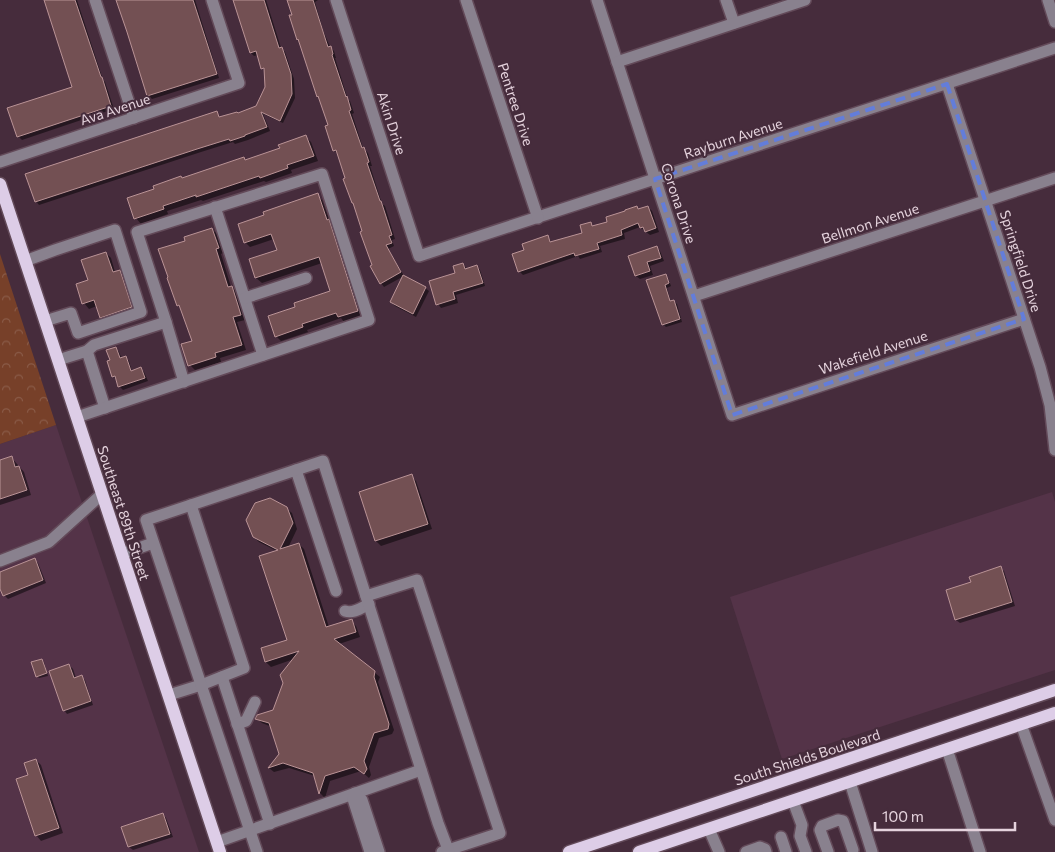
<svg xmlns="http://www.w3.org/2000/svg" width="1055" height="852" font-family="Commissioner,sans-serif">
	<defs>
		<pattern id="park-crowns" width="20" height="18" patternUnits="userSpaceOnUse" patternTransform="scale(1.25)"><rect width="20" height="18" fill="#774029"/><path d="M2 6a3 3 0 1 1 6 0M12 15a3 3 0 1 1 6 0" fill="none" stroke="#8a5b48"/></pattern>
	</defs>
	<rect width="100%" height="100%" fill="#462c3c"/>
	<g fill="#543348">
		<polygon points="56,425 199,852 0,852 0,444"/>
		<polygon points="1052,492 1055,502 1055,670 782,759 730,597"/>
	</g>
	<polygon fill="url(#park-crowns)" points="0,254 56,425 0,444"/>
	<g fill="#0007">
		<polygon points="42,0 77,0 103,80 105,82 114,109 22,140 18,136 74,87 45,0"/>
		<polygon points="118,0 195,0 219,78 152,99 148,96"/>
		<polygon points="234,0 266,0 281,48 285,52 294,79 295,98 283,123 263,114 270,131 248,140 235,144 233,142 201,152 39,205 36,201 217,113 221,118 238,114 257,107 266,87 266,71 262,68 258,55 254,56 251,53"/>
		<polygon points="288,0 318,0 315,2 323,30 330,47 334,51 336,58 335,58 348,100 350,101 354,113 352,114 363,148 368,153 372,166 370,166 382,204 385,206 395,239 392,240 394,246 388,249 404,276 384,287 381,283 374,266 347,179 338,154 334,150 330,126 320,98 318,96 300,42 298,39 291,16 293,16"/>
		<polygon points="306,137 311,142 318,161 291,170 292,173 266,182 264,181 203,201 201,200 167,211 168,214 141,224 136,218 129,199 182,179 244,159 246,161 281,149"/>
		<polygon points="317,195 322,200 330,222 333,226 362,316 344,322 341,318 307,330 308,332 281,341 276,336 297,308 331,292 322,263 262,283 256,278 251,260 278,251 274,239 250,247 245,242 266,216"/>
		<polygon points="648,207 652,211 659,232 650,235 640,227 624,233 625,239 600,246 602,252 580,259 578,256 523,275 519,271 525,250 548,237 552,243 583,234 590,223 594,227 609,223 637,208 640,210"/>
		<polygon points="212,229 217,234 223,253 221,254 231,287 232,287 237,292 245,320 237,322 246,350 220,358 221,362 195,370 190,365 194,341 182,310 178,305 187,241"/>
		<polygon points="657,248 660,251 664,261 650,266 653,275 640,279 636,276 630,257"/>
		<polygon points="106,253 111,258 115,272 119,271 124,276 136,312 106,322 101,317 97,306 89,309 84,303 89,281"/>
		<polygon points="463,264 467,269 477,266 480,270 485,286 456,295 458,303 441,308 438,304"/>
		<polygon points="665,275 668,278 671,286 667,288 671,302 674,301 677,304 682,322 666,327 663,324"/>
		<polygon points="425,288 429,291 416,317 395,306 391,302"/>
		<polygon points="116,348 119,352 122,359 125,357 129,361 132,372 141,369 144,372 148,381 123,390 119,386 117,380 113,376 111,361"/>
		<polygon points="11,457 24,472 31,495 0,505 0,461"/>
		<polygon points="411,476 416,481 432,529 381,546 376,541"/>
		<polygon points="286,508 292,513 297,529 288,548 299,544 304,549 329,627 351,621 356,626 360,637 339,644 380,677 378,682 394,730 392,734 379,738 369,767 371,775 369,778 361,771 330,781 325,798 320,793 315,776 289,768 274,772 269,768 280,754 272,727 262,723 257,718 274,711 294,659 271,667 266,662 288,641 277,551 259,542 254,537"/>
		<polygon points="34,559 38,563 46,583 8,599 4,595 0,585 0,573"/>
		<polygon points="1000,568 1004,571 1015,606 960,623 956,620 972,583"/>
		<polygon points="42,660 44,662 48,676 39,678 37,676"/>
		<polygon points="69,665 73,669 76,678 81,677 85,680 93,705 67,714 64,710"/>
		<polygon points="36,760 41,765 63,833 41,841 36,835 29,776"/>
		<polygon points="163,814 166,818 173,837 133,850 129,847 123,827"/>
	</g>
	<g fill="#735053" stroke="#ba9396">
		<polygon points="44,0 75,0 101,77 102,77 111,106 17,137 7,108 72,87"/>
		<polygon points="116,0 193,0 217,74 147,96 127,32"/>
		<polygon points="233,0 264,0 279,48 282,47 291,74 292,94 280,121 261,112 267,127 245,135 245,136 230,141 229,139 197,149 35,202 25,174 217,111 219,117 237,112 238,113 256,106 265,87 264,68 261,69 256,51 250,53"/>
		<polygon points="287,0 313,0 326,41 328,47 331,46 333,54 332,55 346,97 347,96 351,110 349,111 362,148 364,147 369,162 367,163 380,201 381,201 392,235 389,236 392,243 386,245 401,272 380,284 370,266 372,265 360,232 362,231 353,203 352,203 343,179 345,178 336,150 333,151 325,126 328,125 318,96 317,97 298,39 297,40 289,15 292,15"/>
		<polygon points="306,135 314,156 287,165 288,168 260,178 259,176 196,197 196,195 163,206 164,209 134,219 127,198 154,189 153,186 181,176 182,178 244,157 245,160 280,148 278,145"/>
		<polygon points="318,193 327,220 329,219 358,311 338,317 336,313 302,324 303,327 275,337 268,316 295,307 294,303 330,291 319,257 255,278 249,259 277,250 271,234 244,243 238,224 264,215 263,212"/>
		<polygon points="637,206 638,209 648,206 656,228 645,232 643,227 640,228 638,223 621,230 622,235 597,243 599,249 575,256 574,253 518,272 512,254 524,250 522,244 548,235 550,242 582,233 580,225 591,222 592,226 607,222 606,217 625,211 625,210"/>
		<polygon points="212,228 219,248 216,249 228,287 232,286 241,315 233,317 242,345 215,353 216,357 188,366 181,344 192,341 179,305 177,306 167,278 168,277 158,249 185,241 184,237"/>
		<polygon points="657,246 661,258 647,262 650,271 635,276 628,256"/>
		<polygon points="106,252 113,272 120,270 132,307 100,318 94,300 82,304 76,284 88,280 81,260"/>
		<polygon points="463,263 465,269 477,265 483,283 453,292 455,299 436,305 429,281 455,273 453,266"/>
		<polygon points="666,274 669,283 665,285 670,301 674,300 680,319 662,325 646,280"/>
		<polygon points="403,275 426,287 413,314 390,302"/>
		<polygon points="116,347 120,358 126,356 131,371 141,367 145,378 118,387 115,376 112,377 107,361 110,360 106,350"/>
		<polygon points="12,456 15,467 19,466 27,490 0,499 0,460"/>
		<polygon points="412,474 428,524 375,541 359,492"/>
		<polygon points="270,498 287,507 293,523 280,549 299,543 326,627 352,619 356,632 334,639 375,671 374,677 389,724 388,729 374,733 364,761 367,769 364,774 354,767 325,776 319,794 313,773 283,763 268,768 279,754 269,723 255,719 257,715 273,710 283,683 280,675 299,651 265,662 261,648 287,640 259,556 278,550 253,537 246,520 255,503"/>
		<polygon points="35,558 43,580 3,596 0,589 0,572"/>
		<polygon points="1001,566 1012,602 955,620 946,590 971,582 969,577"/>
		<polygon points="42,659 47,673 36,677 31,662"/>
		<polygon points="69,664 74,678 82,675 91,701 63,711 49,671"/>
		<polygon points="36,759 59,828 35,836 16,779 28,775 24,763"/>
		<polygon points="163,813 170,834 128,847 121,827"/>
	</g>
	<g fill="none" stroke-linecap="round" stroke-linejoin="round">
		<defs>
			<g id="minor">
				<polyline points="95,0 134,118"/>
				<polyline points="336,0 419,256 1055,48"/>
				<polyline points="466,0 538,218"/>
				<polyline points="597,0 732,415 1024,319"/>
				<polyline points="726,0 734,23"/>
				<polyline points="1048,0 1055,22"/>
				<polyline points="617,62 805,0"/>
				<polyline points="947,84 1040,367 1050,405 1055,450"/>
				<polyline points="0,162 239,83 212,0"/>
				<polyline points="215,207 263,355"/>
				<polyline points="25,261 55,250 115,230 141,312 78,333 71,313 45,321"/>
				<polyline points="694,296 1055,178"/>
				<polyline points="245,298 306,278"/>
				<polyline points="166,322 184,382"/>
				<polyline points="87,351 105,408"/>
				<polyline points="58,360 87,351 94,345 166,322 137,232 322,174 369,320 77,417"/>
				<polyline points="296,470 336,591"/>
				<polyline points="122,554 153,543"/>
				<polyline points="0,561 49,542 102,494"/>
				<polyline points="366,596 417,580 500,833 442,852"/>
				<path d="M345,611C353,614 361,608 369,604"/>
				<polyline points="222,677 270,824"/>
				<polyline points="169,695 201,685 244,668 191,505"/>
				<polyline points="237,724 246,721 255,702"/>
				<polyline points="1021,724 1055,820"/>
				<polyline points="947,749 980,852"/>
				<polyline points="850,782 872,852"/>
				<polyline points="793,801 802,825 800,836 806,852"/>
				<polyline points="709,829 719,852"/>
				<polyline points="781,837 786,852"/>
				<polyline points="217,842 421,770"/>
				<polyline points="257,852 146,520 323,461 438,823 449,852"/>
				<polyline points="370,852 353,799 355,793 362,800 379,852"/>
				<polyline points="746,852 760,847 765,849 766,852"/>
				<polyline points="828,852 820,830 822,826 838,820 843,821 853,850"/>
			</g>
			<g id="major">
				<polyline points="0,184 220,852"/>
				<polyline points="569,852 1055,690"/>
				<polyline points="639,852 1055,713"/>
			</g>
		</defs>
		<use href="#minor" stroke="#634a59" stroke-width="14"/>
		<use href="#major" stroke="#634a59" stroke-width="15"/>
		<use href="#minor" stroke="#89818e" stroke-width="11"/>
		<use href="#major" stroke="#ddcde7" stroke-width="12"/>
	</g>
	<path fill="none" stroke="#637dda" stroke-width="4" stroke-dasharray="10 6" stroke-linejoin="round" d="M947,84L1024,319L732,415L655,179Z"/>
	<g text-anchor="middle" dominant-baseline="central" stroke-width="4" stroke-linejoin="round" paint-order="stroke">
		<g font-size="14" fill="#e5d3dd" stroke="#462c3c">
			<text transform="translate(516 104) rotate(72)">Pentree Drive</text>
			<text transform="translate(115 109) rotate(-18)">Ava Avenue</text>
			<text transform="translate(392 123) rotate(72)">Akin Drive</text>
			<text transform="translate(733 138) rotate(-18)">Rayburn Avenue</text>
			<text transform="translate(679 203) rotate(72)">Corona Drive</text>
			<text transform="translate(870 223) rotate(-18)">Bellmon Avenue</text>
			<text transform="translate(1021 261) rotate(72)">Springfield Drive</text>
			<text transform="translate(873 352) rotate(-18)">Wakefield Avenue</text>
			<text transform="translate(124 513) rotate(72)">Southeast 89th Street</text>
			<text transform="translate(807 757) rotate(-18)">South Shields Boulevard</text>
		</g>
	</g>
	<path d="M875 822v8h140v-8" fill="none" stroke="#e5d3dd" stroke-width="2.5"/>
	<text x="882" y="822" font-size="15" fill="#e5d3dd" stroke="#462c3c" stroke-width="4" paint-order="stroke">100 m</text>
</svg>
